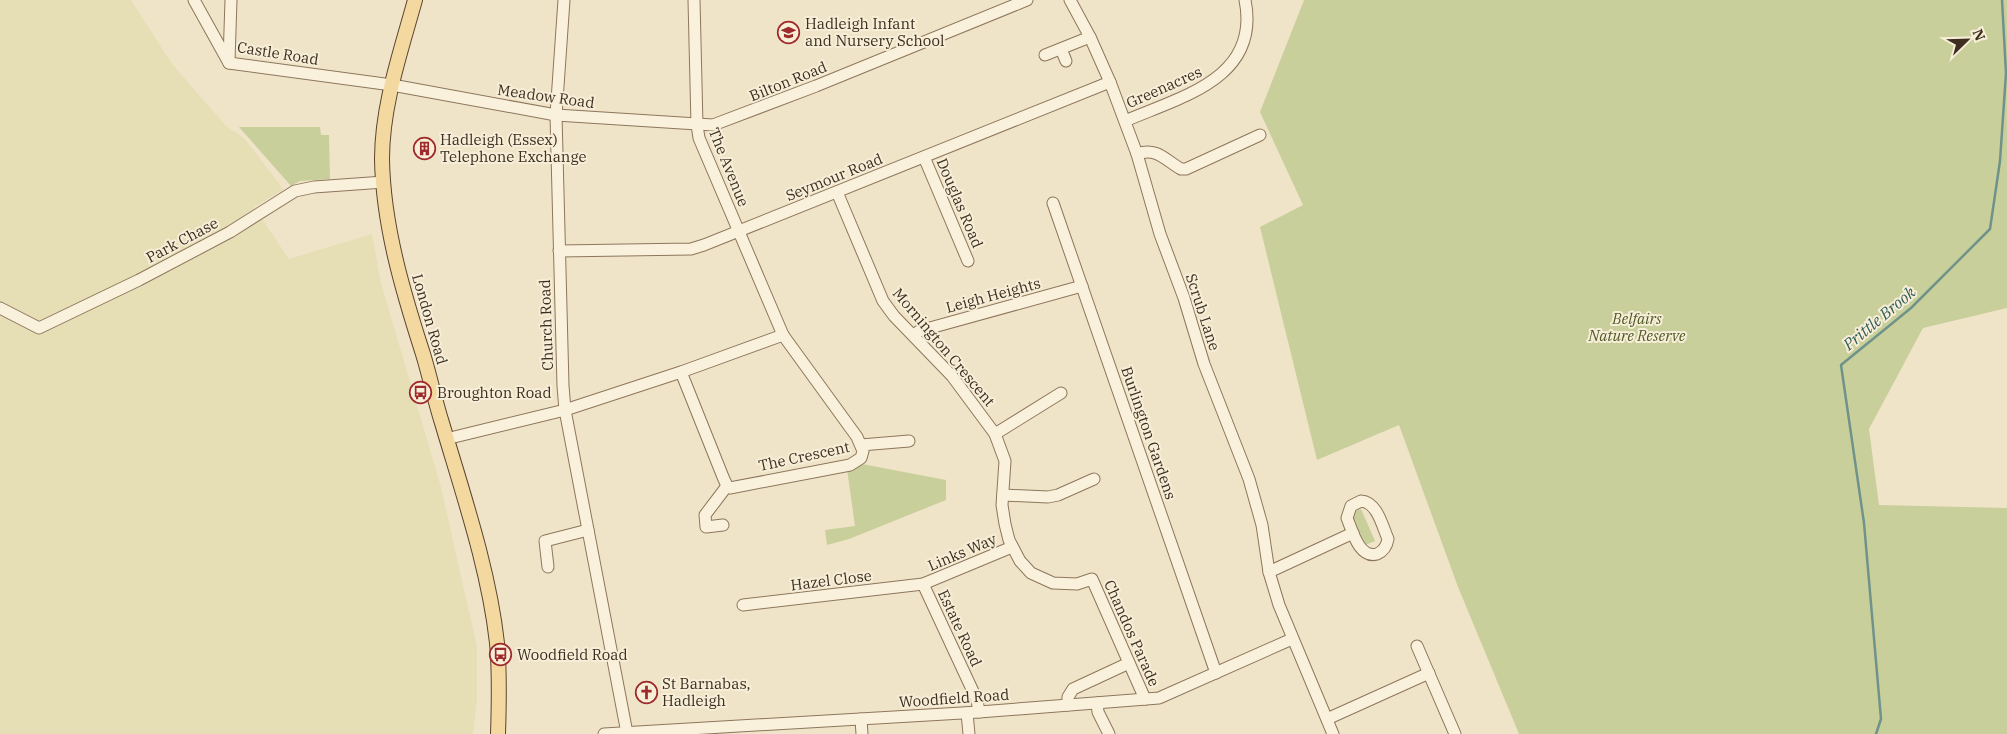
<svg xmlns="http://www.w3.org/2000/svg" width="2007" height="734" font-family="'IBM Plex Serif',serif">
	<rect width="100%" height="100%" fill="#f0e4c8"/>
	<polygon fill="#e6deb5" points="0,0 131,0 172,64 226,126 244,138 278,182 283,190 254,207 289,259 372,234 381,283 441,487 477,647 477,701 473,734 0,734"/>
	<g fill="#c9cf9b">
		<polygon points="1304,0 2007,0 2007,308 1923,328 1869,429 1879,505 2007,508 2007,734 1519,734 1458,587 1399,425 1317,460 1260,227 1303,205 1260,112"/>
		<polygon points="239,127 320,127 321,135 329,135 330,179 300,181 291,186"/>
		<polygon points="862,464 946,480 946,500 849,539 827,545 825,530 855,526 847,469"/>
		<polygon points="1361,509 1375,541 1363,546 1349,514"/>
	</g>
	<g fill="none" stroke-linecap="round" stroke-linejoin="round">
		<polyline stroke="#6f938a" stroke-width="2.5" points="1876,734 1881,719 1864,523 1841,365 1911,308 1990,229 2000,161 2006,73 2002,0"/>
		<defs>
			<g id="minor">
				<polyline points="194,0 229,63"/>
				<polyline points="564,0 556,115 563,386 565,410 627,733"/>
				<polyline points="1070,0 1090,37 1110,82 1137,154 1160,234 1184,298 1204,364 1249,479 1262,525 1269,572 1279,605 1333,734"/>
				<polyline points="1061,49 1066,61"/>
				<polyline points="1045,55 1090,37"/>
				<polyline points="229,61 231,0"/>
				<polyline points="229,63 392,85 556,115 713,125 816,86 1027,0"/>
				<path d="M1125,121C1180,97 1261,79 1245,0"/>
				<path d="M1137,154C1157,147 1165,160 1181,169H1186L1260,135"/>
				<polyline points="924,157 968,261"/>
				<polyline points="837,192 883,301 894,316 952,376 995,434 1005,461 1002,505 1005,524 1009,540 1020,561 1031,573 1053,583 1077,584 1092,579 1145,699"/>
				<polyline points="1053,203 1216,673"/>
				<polyline points="559,251 691,249 704,245 1110,82"/>
				<polyline points="0,308 39,328 139,280 230,232 295,191 314,187 384,182"/>
				<polyline points="914,335 919,331 1082,286"/>
				<polyline points="681,372 723,477 727,486 730,488 850,465 861,458 863,451 857,437 783,335 699,138 697,125 694,0"/>
				<polyline points="995,434 1061,393"/>
				<polyline points="446,439 565,410 681,372 783,335"/>
				<polyline points="861,445 909,441"/>
				<polyline points="1003,495 1048,497 1058,495 1094,479"/>
				<path d="M1361,501C1377,502 1382,525 1388,539C1387,545 1384,551 1377,554C1359,559 1352,530 1347,518L1351,506Z"/>
				<polyline points="723,525 706,527 705,515 727,486"/>
				<polyline points="548,567 545,541 588,530"/>
				<polyline points="1269,572 1353,533"/>
				<polyline points="923,584 977,700 979,712"/>
				<polyline points="743,605 923,584 1012,547"/>
				<polyline points="1417,646 1455,734"/>
				<polyline points="1097,703 1098,712 1109,734"/>
				<polyline points="1068,705 1068,697 1073,689 1129,663"/>
				<polyline points="967,713 969,734"/>
				<polyline points="861,719 862,734"/>
				<polyline points="1327,719 1429,673"/>
				<polyline points="604,734 979,712 1159,698 1292,639"/>
			</g>
			<path id="major" d="M415,0C401,51 382,105 382,159C383,225 403,292 423,354C430,377 435,401 442,423C463,494 489,570 497,643C500,674 499,704 498,734"/>
		</defs>
		<use href="#minor" stroke="#8d765c" stroke-width="13"/>
		<use href="#major" stroke="#5b4430" stroke-width="16"/>
		<use href="#minor" stroke="#faf1dc" stroke-width="11"/>
		<use href="#major" stroke="#f3d9a0" stroke-width="14"/>
	</g>
	<defs>
		<symbol id="school-ring" viewBox="-11 -11 22 22"><circle r="9.5" fill="#f7eed8" stroke="#9e2a2b" stroke-width="1.5"/><path d="M0-5L7-2L0 1L-7-2ZM-4 1L0 2.5L4 1V4Q0 6-4 4Z" fill="#9e2a2b"/></symbol>
		<symbol id="building-ring" viewBox="-11 -11 22 22"><circle r="9.5" fill="#f7eed8" stroke="#9e2a2b" stroke-width="1.5"/><path d="M-4-6H4V6H1V3H-1V6H-4ZM-2.5-4.3h1.7v1.8h-1.7ZM.8-4.3h1.7v1.8H.8ZM-2.5-1h1.7V.8h-1.7ZM.8-1h1.7V.8H.8Z" fill="#9e2a2b"/></symbol>
		<symbol id="bus-ring" viewBox="-11 -11 22 22"><circle r="9.5" fill="#f7eed8" stroke="#9e2a2b" stroke-width="1.5"/><path d="M-5-6H5V4H4V6H2V4H-2V6H-4V4H-5ZM-3.5-4V0h7V-4ZM-3.5 1.2v1.5H-2V1.2ZM2 1.2v1.5H3.5V1.2Z" fill="#9e2a2b"/></symbol>
		<symbol id="church-ring" viewBox="-11 -11 22 22"><circle r="9.5" fill="#f7eed8" stroke="#9e2a2b" stroke-width="1.5"/><path d="M-1.2-6h2.4v3.5h3.3v2.4h-3.3V6h-2.4V-.1h-3.3v-2.4h3.3Z" fill="#9e2a2b"/></symbol>
	</defs>
	<g fill-rule="evenodd">
		<use href="#school-ring" x="776" y="20" width="25" height="25"/>
		<use href="#building-ring" x="412" y="136" width="25" height="25"/>
		<use href="#bus-ring" x="408" y="380" width="25" height="25"/>
		<use href="#bus-ring" x="488" y="642" width="25" height="25"/>
		<use href="#church-ring" x="634" y="680" width="25" height="25"/>
	</g>
	<g text-anchor="middle" dominant-baseline="central" stroke-width="4" stroke-linejoin="round" paint-order="stroke">
		<g font-size="15" fill="#3d2e20" stroke="#f7eed8" text-anchor="start">
			<text x="805" y="23">Hadleigh Infant<tspan x="805" dy="17">and Nursery School</tspan></text>
			<text x="440" y="139">Hadleigh (Essex)<tspan x="440" dy="17">Telephone Exchange</tspan></text>
			<text x="437" y="392">Broughton Road</text>
			<text x="517" y="654">Woodfield Road</text>
			<text x="662" y="683">St Barnabas,<tspan x="662" dy="17">Hadleigh</tspan></text>
		</g>
		<g font-size="15" fill="#3d2e20" stroke="#f7eed8">
			<text transform="translate(278 53) rotate(9)">Castle Road</text>
			<text transform="translate(788 81) rotate(-22)">Bilton Road</text>
			<text transform="translate(1164 87) rotate(-24)">Greenacres</text>
			<text transform="translate(546 96) rotate(8)">Meadow Road</text>
			<text transform="translate(729 167) rotate(68)">The Avenue</text>
			<text transform="translate(834 177) rotate(-22)">Seymour Road</text>
			<text transform="translate(960 203) rotate(67)">Douglas Road</text>
			<text transform="translate(182 240) rotate(-28)">Park Chase</text>
			<text transform="translate(993 295) rotate(-15)">Leigh Heights</text>
			<text transform="translate(1203 312) rotate(72)">Scrub Lane</text>
			<text transform="translate(430 319) rotate(74)">London Road</text>
			<text transform="translate(546 325) rotate(-92)">Church Road</text>
			<text transform="translate(944 347) rotate(50)">Mornington Crescent</text>
			<text transform="translate(1149 433) rotate(71)">Burlington Gardens</text>
			<text transform="translate(804 456) rotate(-12)">The Crescent</text>
			<text transform="translate(962 552) rotate(-23)">Links Way</text>
			<text transform="translate(831 580) rotate(-7)">Hazel Close</text>
			<text transform="translate(960 628) rotate(65)">Estate Road</text>
			<text transform="translate(1132 633) rotate(66)">Chandos Parade</text>
			<text transform="translate(954 698) rotate(-4)">Woodfield Road</text>
		</g>
		<g font-size="15" font-style="italic" fill="#4d5a26" stroke="#f7eed8">
			<text x="1637" y="318">Belfairs<tspan x="1637" dy="17">Nature Reserve</tspan></text>
		</g>
		<g font-size="16" font-style="italic" fill="#2f5d5a" stroke="#f7eed8">
			<text transform="translate(1879 318) rotate(-40)">Prittle Brook</text>
		</g>
	</g>
	<g transform="translate(1967 40) rotate(67)" stroke="#f7eed8" stroke-width="4" paint-order="stroke">
	<path d="M0-4L9 19L0 12L-9 19Z" fill="#3d2e20"/>
	<text y="-8" font-size="14" font-weight="bold" text-anchor="middle" fill="#3d2e20">N</text>
	</g>
</svg>
